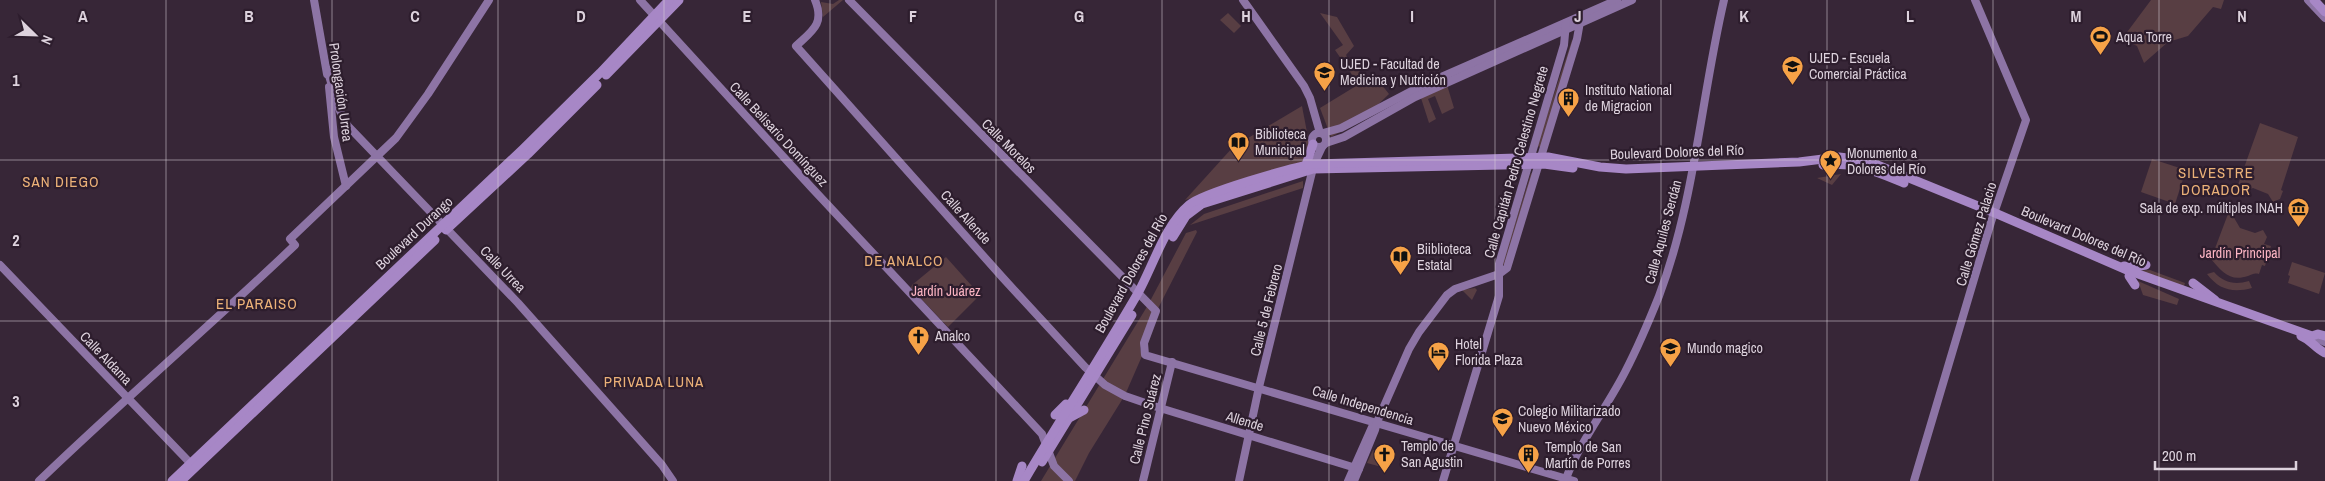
<svg xmlns="http://www.w3.org/2000/svg" width="2325" height="481" font-family="'Archivo Narrow',sans-serif">
	<rect width="100%" height="100%" fill="#372637"/>
	<g fill="#583e43">
		<polygon points="839,0 843,0 823,17 821,2 833,4"/>
		<polygon points="2151,0 2224,0 2221,9 2213,7 2188,36 2168,42 2144,63 2137,46 2122,39"/>
		<polygon points="1228,13 1241,26 1234,33 1220,20"/>
		<polygon points="1320,13 1337,17 1354,46 1346,55 1351,63 1354,62 1361,74 1355,79 1335,50 1343,45"/>
		<polygon points="1572,40 1574,41 1543,146 1539,147 1537,145"/>
		<polygon points="1374,75 1389,94 1362,120 1331,137 1320,108"/>
		<polygon points="1447,85 1454,108 1442,114 1435,96 1428,99 1436,119 1429,123 1421,98"/>
		<polygon points="1302,106 1310,148 1308,162 1185,200 1233,147"/>
		<polygon points="2260,123 2298,137 2281,190 2283,191 2280,199 2273,202 2268,194 2253,188 2239,194 2235,193"/>
		<polygon points="2152,159 2186,170 2175,204 2141,192"/>
		<polygon points="1531,173 1534,174 1506,264 1502,265"/>
		<polygon points="1841,174 1832,185 1817,178"/>
		<polygon points="1303,181 1303,188 1190,225 1204,214"/>
		<path d="M2228,214L2233,216L2240,228L2255,233L2263,230L2267,237L2264,244L2271,246L2265,266L2262,265L2259,274C2254,273 2253,274 2248,276C2230,282 2222,272 2211,259Z"/>
		<polygon points="1196,230 1197,232 1142,340 1140,348 1142,356 1125,395 1089,453 1075,481 1041,481 1148,305 1186,233"/>
		<polygon points="946,257 980,295 948,327 911,288 912,285"/>
		<polygon points="2292,262 2325,273 2319,294 2288,283 2290,276 2288,275"/>
		<polygon points="2150,270 2185,283 2183,289 2137,271"/>
		<path d="M2214,272C2224,283 2235,285 2249,281L2252,288C2233,293 2219,290 2207,274Z"/>
		<polygon points="2138,281 2179,299 2177,305 2143,295"/>
		<polygon points="1475,288 1477,290 1472,300 1462,290"/>
		<polygon points="1373,450 1382,452 1378,466 1367,463"/>
	</g>
	<g fill="none" stroke-linecap="round" stroke-linejoin="round">
		<g stroke="#8d74a5" stroke-width="8">
			<polyline points="314,0 327,74"/>
			<polyline points="640,0 811,187 1042,434 1054,466 1069,481"/>
			<path d="M815,0C825,24 812,31 796,46L1003,278L1085,367L1105,385L1125,396L1160,408L1359,469"/>
			<polyline points="849,0 1156,311 1144,343 1145,355 1574,481"/>
			<polyline points="1243,0 1304,86 1310,98 1320,133"/>
			<polyline points="2308,0 2325,18"/>
			<polyline points="327,69 339,109 347,125 518,303 662,465 673,481"/>
			<polyline points="329,87 334,137 346,186"/>
			<circle cx="1319" cy="140" r="7"/>
			<polyline points="1323,133 1341,128 1423,85 1617,0"/>
			<polyline points="1326,143 1344,137 1415,97 1632,0"/>
			<polyline points="0,265 194,467"/>
			<polyline points="2312,336 2325,342"/>
			<path d="M39,481C123,400 211,325 295,245L290,239L396,138L428,94L489,0"/>
			<polyline points="1143,481 1172,362"/>
			<polyline points="1239,481 1259,387 1314,164 1322,147"/>
			<polyline points="1348,481 1372,427"/>
			<polyline points="1354,481 1375,430 1377,422 1409,349 1419,332 1447,295 1455,289 1499,274 1507,268 1577,39 1581,16"/>
			<polyline points="1443,481 1499,296 1499,264 1564,45 1566,23"/>
			<path d="M1565,481C1580,441 1606,409 1625,372C1638,347 1649,321 1659,296C1695,201 1701,98 1724,0"/>
			<polyline points="1914,481 1991,222 2026,120 1975,0"/>
		</g>
		<g stroke="#a787c6" stroke-width="9">
			<polyline points="2314,0 2325,12"/>
			<polyline points="606,75 679,0"/>
			<polyline points="1306,165 1313,144"/>
			<path d="M1823,165C1853,161 1877,172 1904,183"/>
			<polyline points="446,230 528,154 597,85"/>
			<polyline points="1173,237 1186,216 1202,204 1313,169 1544,164 1573,168"/>
			<polyline points="2124,266 2134,267 2146,265"/>
			<polyline points="2129,276 2135,285"/>
			<polyline points="2193,283 2215,300"/>
			<path d="M2301,336C2311,340 2315,348 2325,353"/>
			<polyline points="1055,415 1066,404"/>
			<polyline points="1071,417 1084,410"/>
			<polyline points="1042,462 1132,315"/>
			<polyline points="172,481 523,149 600,73 669,0"/>
			<polyline points="181,481 435,240"/>
			<polyline points="1017,481 1022,466"/>
			<path d="M1024,481C1061,418 1101,357 1138,293C1153,266 1165,225 1189,205C1203,193 1293,167 1314,164L1548,157L1600,167L1626,169L1799,162L1839,157L1865,160L1995,213L2127,270L2312,336L2318,334L2325,336"/>
		</g>
	</g>
	<path fill="none" stroke="#ddd2dd" stroke-width="1" stroke-opacity="0.55" d="M166,0V481M332,0V481M498,0V481M664,0V481M830,0V481M996,0V481M1162,0V481M1329,0V481M1495,0V481M1661,0V481M1827,0V481M1993,0V481M2159,0V481M0,160H2325M0,321H2325"/>
	<defs>
		<symbol id="stadium-pin" viewBox="-11 -11 22 30"><path d="M0 17L-7.5 6A9.5 9.5 0 1 1 7.5 6Z" fill="#f6a247" stroke="#2d1d2d"/><path d="M0-5a6.5 5 0 1 0 0 10a6.5 5 0 1 0 0-10ZM-3.5-1.8h7v3.6h-7Z" fill="#111"/></symbol>
		<symbol id="university-pin" viewBox="-11 -11 22 30"><path d="M0 17L-7.5 6A9.5 9.5 0 1 1 7.5 6Z" fill="#f6a247" stroke="#2d1d2d"/><path d="M0-5L7-2L0 1L-7-2ZM-4 1L0 2.5L4 1V4Q0 6-4 4Z" fill="#111"/></symbol>
		<symbol id="building-pin" viewBox="-11 -11 22 30"><path d="M0 17L-7.5 6A9.5 9.5 0 1 1 7.5 6Z" fill="#f6a247" stroke="#2d1d2d"/><path d="M-4-6H4V6H1V3H-1V6H-4ZM-2.5-4.3h1.7v1.8h-1.7ZM.8-4.3h1.7v1.8H.8ZM-2.5-1h1.7V.8h-1.7ZM.8-1h1.7V.8H.8Z" fill="#111"/></symbol>
		<symbol id="library-pin" viewBox="-11 -11 22 30"><path d="M0 17L-7.5 6A9.5 9.5 0 1 1 7.5 6Z" fill="#f6a247" stroke="#2d1d2d"/><path d="M-6-4Q-3-5.5-.7-3.5V5Q-3 3-6 4ZM6-4Q3-5.5 .7-3.5V5Q3 3 6 4Z" fill="#111"/></symbol>
		<symbol id="sight-pin" viewBox="-11 -11 22 30"><path d="M0 17L-7.5 6A9.5 9.5 0 1 1 7.5 6Z" fill="#f6a247" stroke="#2d1d2d"/><path d="M0-6L1.8-2.2L6-1.7L2.9 1.2L3.7 5.4L0 3.3L-3.7 5.4L-2.9 1.2L-6-1.7L-1.8-2.2Z" fill="#111"/></symbol>
		<symbol id="museum-pin" viewBox="-11 -11 22 30"><path d="M0 17L-7.5 6A9.5 9.5 0 1 1 7.5 6Z" fill="#f6a247" stroke="#2d1d2d"/><path d="M0-6L6-3V-2H-6V-3ZM-5-1h2V3h-2ZM-1-1h2V3h-2ZM3-1h2V3H3ZM-6 4H6V6H-6Z" fill="#111"/></symbol>
		<symbol id="church-pin" viewBox="-11 -11 22 30"><path d="M0 17L-7.5 6A9.5 9.5 0 1 1 7.5 6Z" fill="#f6a247" stroke="#2d1d2d"/><path d="M-1.2-6h2.4v3.5h3.3v2.4h-3.3V6h-2.4V-.1h-3.3v-2.4h3.3Z" fill="#111"/></symbol>
		<symbol id="school-pin" viewBox="-11 -11 22 30"><path d="M0 17L-7.5 6A9.5 9.5 0 1 1 7.5 6Z" fill="#f6a247" stroke="#2d1d2d"/><path d="M0-5L7-2L0 1L-7-2ZM-4 1L0 2.5L4 1V4Q0 6-4 4Z" fill="#111"/></symbol>
		<symbol id="hotel-pin" viewBox="-11 -11 22 30"><path d="M0 17L-7.5 6A9.5 9.5 0 1 1 7.5 6Z" fill="#f6a247" stroke="#2d1d2d"/><path d="M-6-4.5h1.5V1H6V5H4.5V3h-9V5H-6ZM-4 0a1.8 1.8 0 1 1 3.6 0ZM.5 0V-2.5h3Q6-2.5 6 0Z" fill="#111"/></symbol>
	</defs>
	<g fill-rule="evenodd">
		<use href="#stadium-pin" x="2088" y="24" width="25" height="34"/>
		<use href="#university-pin" x="1780" y="54" width="25" height="34"/>
		<use href="#university-pin" x="1312" y="60" width="25" height="34"/>
		<use href="#building-pin" x="1556" y="86" width="25" height="34"/>
		<use href="#library-pin" x="1226" y="130" width="25" height="34"/>
		<use href="#sight-pin" x="1818" y="148" width="25" height="34"/>
		<use href="#museum-pin" x="2286" y="196" width="25" height="34"/>
		<use href="#library-pin" x="1388" y="244" width="25" height="34"/>
		<use href="#church-pin" x="906" y="324" width="25" height="34"/>
		<use href="#school-pin" x="1658" y="336" width="25" height="34"/>
		<use href="#hotel-pin" x="1426" y="340" width="25" height="34"/>
		<use href="#school-pin" x="1490" y="406" width="25" height="34"/>
		<use href="#church-pin" x="1372" y="442" width="25" height="34"/>
		<use href="#building-pin" x="1516" y="442" width="25" height="34"/>
	</g>
	<g text-anchor="middle" dominant-baseline="central" stroke-width="4.5" stroke-linejoin="round" paint-order="stroke">
		<g font-size="14" fill="#ddd2dd" stroke="#2d1d2d" text-anchor="start">
			<text x="2116" y="37">Aqua Torre</text>
			<text x="1809" y="58">UJED - Escuela<tspan x="1809" dy="16">Comercial Práctica</tspan></text>
			<text x="1340" y="64">UJED - Facultad de<tspan x="1340" dy="16">Medicina y Nutrición</tspan></text>
			<text x="1585" y="90">Instituto National<tspan x="1585" dy="16">de Migracion</tspan></text>
			<text x="1255" y="134">Biblioteca<tspan x="1255" dy="16">Municipal</tspan></text>
			<text x="1847" y="153">Monumento a<tspan x="1847" dy="16">Dolores del Río</tspan></text>
			<text x="2283" y="208" text-anchor="end">Sala de exp. múltiples INAH</text>
			<text x="1417" y="249">Biiblioteca<tspan x="1417" dy="16">Estatal</tspan></text>
			<text x="935" y="336">Analco</text>
			<text x="1455" y="344">Hotel<tspan x="1455" dy="16">Florida Plaza</tspan></text>
			<text x="1687" y="348">Mundo magico</text>
			<text x="1518" y="411">Colegio Militarizado<tspan x="1518" dy="16">Nuevo México</tspan></text>
			<text x="1401" y="446">Templo de<tspan x="1401" dy="16">San Agustin</tspan></text>
			<text x="1545" y="447">Templo de San<tspan x="1545" dy="16">Martín de Porres</tspan></text>
		</g>
		<g font-size="14" fill="#ddd2dd" stroke="#2d1d2d">
			<text transform="translate(341 92) rotate(82)">Prolongación Urrea</text>
			<text transform="translate(779 134) rotate(47)">Calle Belisario Domínguez</text>
			<text transform="translate(1009 146) rotate(45)">Calle Morelos</text>
			<text transform="translate(1677 152) rotate(-2)">Boulevard Dolores del Río</text>
			<text transform="translate(1516 162) rotate(-74)">Calle Capitán Pedro Celestino Negrete</text>
			<text transform="translate(966 217) rotate(48)">Calle Allende</text>
			<text transform="translate(1663 232) rotate(-75)">Calle Aquiles Serdán</text>
			<text transform="translate(414 233) rotate(-43)">Boulevard Durango</text>
			<text transform="translate(1976 234) rotate(-73)">Calle Gómez Palacio</text>
			<text transform="translate(2084 236) rotate(23)">Boulevard Dolores del Río</text>
			<text transform="translate(503 269) rotate(46)">Calle Urrea</text>
			<text transform="translate(1131 273) rotate(-61)">Boulevard Dolores del Río</text>
			<text transform="translate(1266 310) rotate(-76)">Calle 5 de Febrero</text>
			<text transform="translate(106 358) rotate(46)">Calle Aldama</text>
			<text transform="translate(1363 405) rotate(17)">Calle Independencia</text>
			<text transform="translate(1145 419) rotate(-76)">Calle Pino Suárez</text>
			<text transform="translate(1245 421) rotate(17)">Allende</text>
		</g>
		<g font-size="14" fill="#fcb5c3" stroke="#2d1d2d">
			<text x="2240" y="253">Jardín Principal</text>
			<text x="946" y="291">Jardín Juárez</text>
		</g>
		<g font-size="15" letter-spacing="1" fill="#ebb178" stroke="#2d1d2d">
			<text x="2216" y="172">SILVESTRE<tspan x="2216" dy="17">DORADOR</tspan></text>
			<text x="61" y="181">SAN DIEGO</text>
			<text x="904" y="260">DE ANALCO</text>
			<text x="257" y="303">EL PARAISO</text>
			<text x="654" y="381">PRIVADA LUNA</text>
		</g>
	</g>
	<g font-size="16" text-anchor="middle" font-weight="bold" fill="#ddd2dd" stroke="#2d1d2d" stroke-width="4.5" stroke-linejoin="round" paint-order="stroke">
		<text x="83" y="22">A</text>
		<text x="249" y="22">B</text>
		<text x="415" y="22">C</text>
		<text x="581" y="22">D</text>
		<text x="747" y="22">E</text>
		<text x="913" y="22">F</text>
		<text x="1079" y="22">G</text>
		<text x="1246" y="22">H</text>
		<text x="1412" y="22">I</text>
		<text x="1578" y="22">J</text>
		<text x="1744" y="22">K</text>
		<text x="1910" y="22">L</text>
		<text x="2076" y="22">M</text>
		<text x="2242" y="22">N</text>
		<text x="16" y="86">1</text>
		<text x="16" y="246">2</text>
		<text x="16" y="407">3</text>
	</g>
	<g transform="translate(35 35) rotate(113)" stroke="#2d1d2d" stroke-width="4" paint-order="stroke">
	<path d="M0-4L9 19L0 12L-9 19Z" fill="#ddd2dd"/>
	<text y="-8" font-size="14" font-weight="bold" text-anchor="middle" fill="#ddd2dd">N</text>
	</g>
	<path d="M2155 461v8h141v-8" fill="none" stroke="#ddd2dd" stroke-width="2.5"/>
	<text x="2162" y="461" font-size="15" fill="#ddd2dd" stroke="#2d1d2d" stroke-width="4" paint-order="stroke">200 m</text>
</svg>
